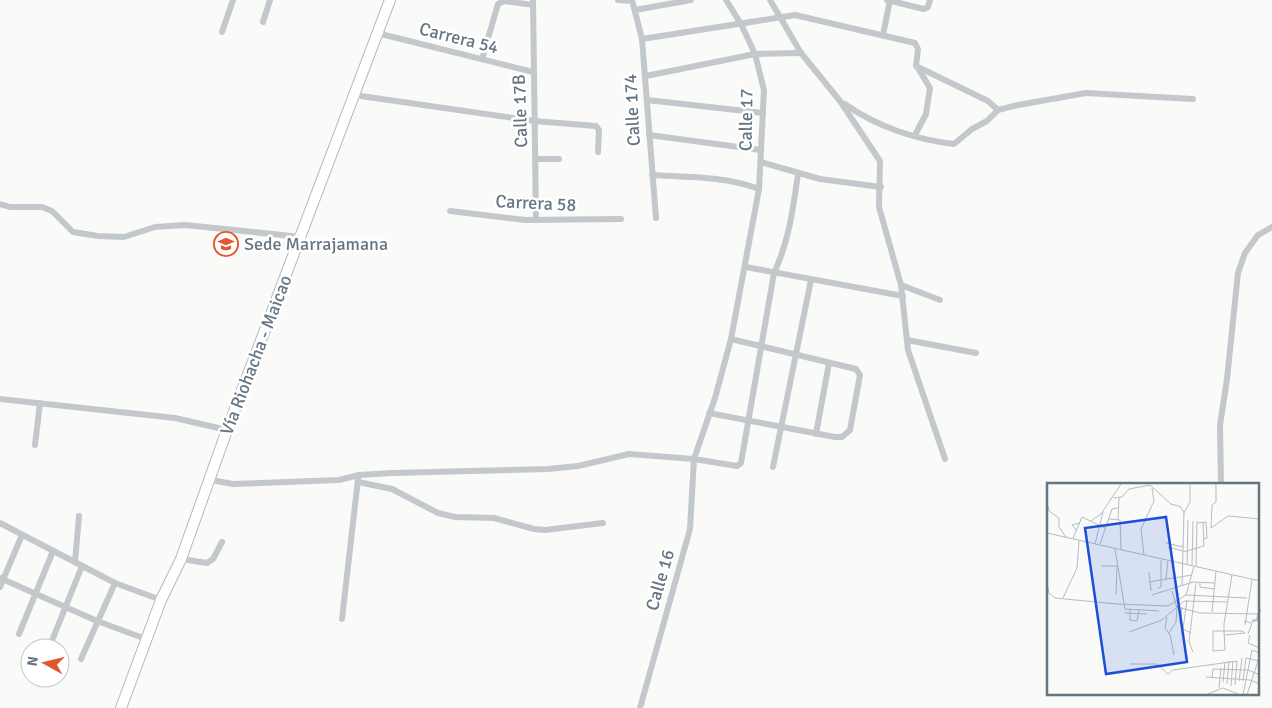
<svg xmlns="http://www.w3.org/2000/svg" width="1272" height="708" font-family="Signika,sans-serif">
	<rect width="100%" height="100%" fill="#fafaf8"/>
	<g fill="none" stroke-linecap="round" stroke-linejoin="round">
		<defs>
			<polyline id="trunk" points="121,708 161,600 181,559 227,430 390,0"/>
		</defs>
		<use href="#trunk" stroke="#b4b9bd" stroke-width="12"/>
		<g stroke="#c3c8cc" stroke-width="6">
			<polyline points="533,0 536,220"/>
			<polyline points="618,0 632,1"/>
			<polyline points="632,0 642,39 656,218"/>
			<polyline points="770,0 801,53 840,101 880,161 879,207 901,285 908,350 945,459"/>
			<polyline points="887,0 924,9 928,7 930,0"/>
			<polyline points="635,10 691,0"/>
			<polyline points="263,22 270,0"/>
			<polyline points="222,32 233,0"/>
			<polyline points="377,33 533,72"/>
			<polyline points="883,35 890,0"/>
			<polyline points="642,39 795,15 915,43 918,49 916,66 988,101 998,110"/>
			<polyline points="482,59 498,4 504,1 533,5"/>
			<polyline points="646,76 755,54 801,53"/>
			<polyline points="354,95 534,121 596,126 599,130 598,152"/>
			<polyline points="647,100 763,113"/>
			<path d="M845,104C875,126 917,140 954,144L972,129L987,121L998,110L1018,105L1086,93L1193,99"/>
			<polyline points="649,135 761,150"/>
			<polyline points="915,135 926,114 930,88 918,68"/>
			<polyline points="536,159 559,159"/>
			<polyline points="761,162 820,179 881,187"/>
			<path d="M652,175C687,177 726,176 759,189"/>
			<polyline points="0,204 10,207 42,207 52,211 73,232 98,236 124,237 155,227 185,225 301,237"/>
			<polyline points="450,211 525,220 621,219"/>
			<polyline points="746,267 903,296"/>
			<polyline points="901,285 940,300"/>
			<polyline points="907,340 976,353"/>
			<polyline points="0,399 175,418 227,430"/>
			<polyline points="709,413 835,437 842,437 850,430 860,375 856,369 731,339"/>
			<polyline points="816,434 829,363"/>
			<polyline points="35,445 40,403"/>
			<polyline points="773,467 811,280"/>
			<path d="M211,480L233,484L339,480L359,475L392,473L548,469L578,466L629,454L694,459L737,466L741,463L774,273C789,241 793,209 798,174"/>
			<polyline points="358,482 392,489 438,513 455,517 494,518 534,529 545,530 603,523"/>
			<polyline points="1221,484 1220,425 1227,379 1238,273 1245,253 1258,235 1272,227"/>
			<polyline points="0,523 115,583 161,600"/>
			<polyline points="181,559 207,563 213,559 222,542"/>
			<polyline points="75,562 79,516"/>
			<polyline points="0,578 97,621 146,639"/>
			<polyline points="0,587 22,535"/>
			<polyline points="342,619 358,479"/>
			<polyline points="19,634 53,551"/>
			<polyline points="49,648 82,566"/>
			<polyline points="81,659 115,583"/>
			<polyline points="640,708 690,529 694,459 715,398 731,339 759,189 764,90 755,54 741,24 726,0"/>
		</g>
		<use href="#trunk" stroke="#fff" stroke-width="10"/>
	</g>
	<defs>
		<symbol id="school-ring" viewBox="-11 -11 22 22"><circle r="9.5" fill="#fff" stroke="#e4572e" stroke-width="1.5"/><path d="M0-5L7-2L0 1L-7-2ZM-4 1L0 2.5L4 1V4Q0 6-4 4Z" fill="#e4572e"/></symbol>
	</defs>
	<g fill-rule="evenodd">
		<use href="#school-ring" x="212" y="230" width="28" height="28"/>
	</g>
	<g text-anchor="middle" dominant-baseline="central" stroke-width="5" stroke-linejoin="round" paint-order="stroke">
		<g font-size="18" fill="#657683" stroke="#fff">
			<text transform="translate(459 38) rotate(14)">Carrera 54</text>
			<text transform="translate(632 110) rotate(-93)">Calle 174</text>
			<text transform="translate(520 111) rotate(-92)">Calle 17B</text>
			<text transform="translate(746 120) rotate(-89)">Calle 17</text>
			<text transform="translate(536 203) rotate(3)">Carrera 58</text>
			<text transform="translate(256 355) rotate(-69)">Vía Riohacha - Maicao</text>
			<text transform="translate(660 580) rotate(-74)">Calle 16</text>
		</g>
		<g font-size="18" fill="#657683" stroke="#fff" text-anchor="start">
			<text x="244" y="244">Sede Marrajamana</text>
		</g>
	</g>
	<g transform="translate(1047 483)">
		<rect width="212" height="212" fill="#fafaf8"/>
		<path fill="none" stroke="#bbc7cb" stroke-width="2.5" d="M205,138L210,137L213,126"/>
		<path fill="none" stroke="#b5bdc2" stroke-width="1" d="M66,15L75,14L82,6L103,2L124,21L134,24L137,30M1,23L2,28L12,35V44L19,54M137,30L143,19V1M62,36L73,37L74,66M71,37L72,15M44,38L54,31L74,1M150,40L159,39L160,55L156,56M164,45L181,33L213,36M164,45L165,22L169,19V1M30,48L25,42L33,40M0,50L213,98M26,55L35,34L58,45M119,60L136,64M48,61L56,29M53,61L65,26L71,25M121,64L136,68M68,66L78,126L112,128M136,69L157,63L156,39M97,72L94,46L107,18L105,5M140,82L141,37M145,82L146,38M54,83H70M149,83L150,38M102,89L104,108M185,92L177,141V148L178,167L166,168V148H195L198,150M119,96L121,78M102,99L145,92M0,100L2,110L8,115L70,121L121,123L139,112L200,115M153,100V104L167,106M135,103L137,30M111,105L114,104V77M69,111L70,83M105,112L146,99L168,100M139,112L147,83M16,115L30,85L32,58M140,117L136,146L144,150M135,124L133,140L136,141M134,125L153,130L213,131M83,126V137L90,138L92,126M165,129L169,88M78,130L100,131M120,134L118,145L123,152L127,172M197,138L205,140L201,151M198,142L205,97M82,149L115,137L137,118L180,119M122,150L129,139L130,125L125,108M178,152L198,150M203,152L201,160L213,165M146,169L142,159L149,100M83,181H110L121,191L126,187L190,178L188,202M159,194L203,197L213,201M165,195L166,186L201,187L213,192M192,198L195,175M196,198L199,175L212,178M176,199L178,179M180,201L182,178M184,203L186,178M172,205L174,185M161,211L176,205L191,211M196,212L205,167L213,170M200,212L213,172"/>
		<path fill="#1d4ed8" fill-opacity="0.15" stroke="#1d4ed8" stroke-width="2.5" d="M119,34L140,179L59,191L38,45Z"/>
		<rect width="212" height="212" fill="none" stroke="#657683" stroke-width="2.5"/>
	</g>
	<g transform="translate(45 663) rotate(278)"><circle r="24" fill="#ffffff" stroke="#c1c8cd"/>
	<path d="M0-4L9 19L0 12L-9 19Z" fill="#e4572e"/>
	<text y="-8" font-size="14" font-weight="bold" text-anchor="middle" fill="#657683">N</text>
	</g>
</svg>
